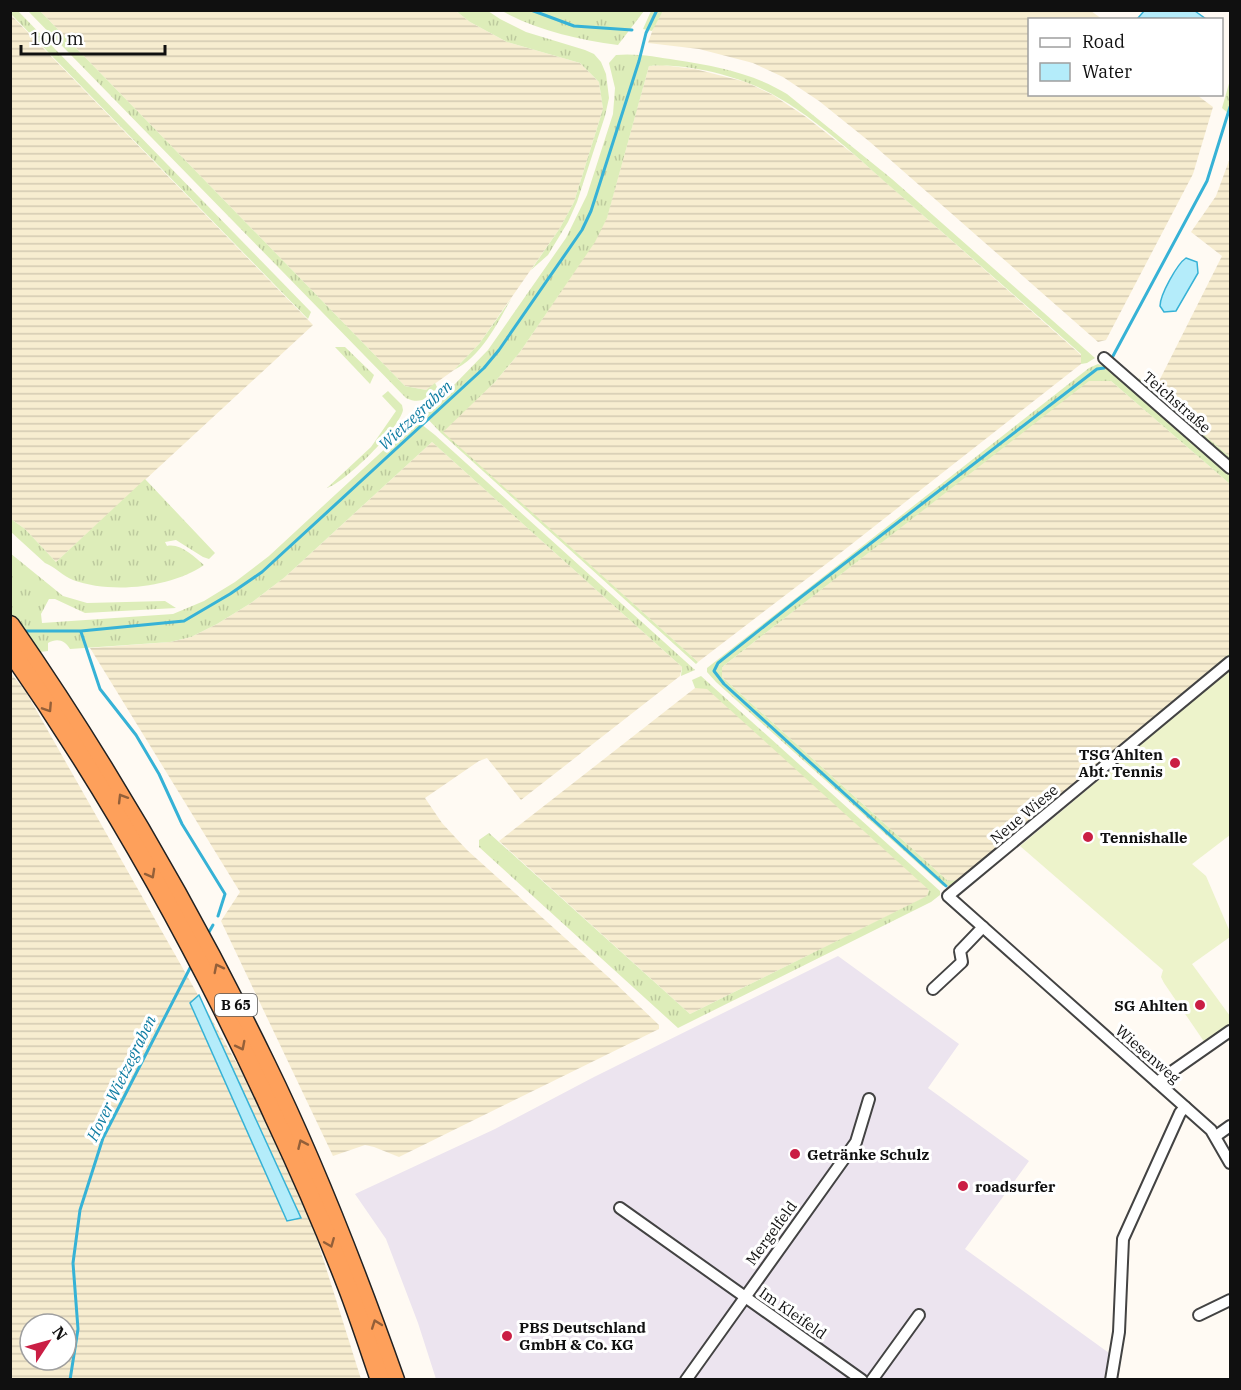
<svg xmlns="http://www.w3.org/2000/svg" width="1241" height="1390" font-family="'IBM Plex Serif',serif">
	<defs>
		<pattern id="farmland-rules" width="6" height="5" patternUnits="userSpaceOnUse" patternTransform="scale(1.5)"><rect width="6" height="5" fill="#f7edd0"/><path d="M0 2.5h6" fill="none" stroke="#d3cab2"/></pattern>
		<pattern id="grass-tufts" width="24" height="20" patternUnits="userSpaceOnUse" patternTransform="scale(1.5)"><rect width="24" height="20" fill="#ddedb9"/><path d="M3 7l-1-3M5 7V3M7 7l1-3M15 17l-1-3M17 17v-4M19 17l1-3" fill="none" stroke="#bdca9e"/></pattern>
	</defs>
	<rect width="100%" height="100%" fill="#fffaf3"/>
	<polygon fill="#ece4ef" points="838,956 959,1044 928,1088 1029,1161 965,1249 1109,1353 1104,1379 436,1379 418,1323 386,1239 355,1194 495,1129 594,1077"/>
	<g fill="url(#farmland-rules)" fill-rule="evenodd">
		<polygon points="40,11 456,11 470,22 507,42 580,63 599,82 603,109 574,202 560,228 479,344 454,370 426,390 405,386"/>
		<polygon points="663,11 1091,11 1102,19 1030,20 1030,94 1197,95 1213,107 1193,174 1106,340 1098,342 870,142 819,101 783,77 753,63 699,49 648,43 654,26"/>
		<polygon points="10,14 313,325 56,562 25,529 11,519"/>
		<polygon points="662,65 695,69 746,82 773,95 806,117 857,157 1081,355 1081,364 834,558 698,662 442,432 495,382 520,352 595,241 607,217 649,66"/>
		<polygon points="1230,158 1230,457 1154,391 1222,256 1191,232 1216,196"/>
		<polygon points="1089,380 1111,381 1230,484 1230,653 959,880 948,881 722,677 722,667"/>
		<polygon points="432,442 682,667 680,676 521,800 487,758 479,761 425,798 442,823 467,850 615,983 659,1025 659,1029 399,1157 374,1147 365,1145 333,1156 221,921 240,892 90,648 170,642 191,637 217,624 251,603 285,577"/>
		<path d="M10,672L26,692L240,1069L310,1217L361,1379H11ZM30,1324H66V1360H30Z"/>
		<polygon points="695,688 707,688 929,889 928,896 690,1014 499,841"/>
	</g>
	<g fill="url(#grass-tufts)">
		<polygon points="11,10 18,11 311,312 308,319 11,14"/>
		<path d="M28,11H40L405,386L426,390L435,383L438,389C426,398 421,405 406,398Z"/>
		<polygon points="456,11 488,11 500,19 526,32 585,50 594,54 601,62 606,74 609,98 605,116 577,202 568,222 548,255 531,270 560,228 574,202 603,109 599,82 580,63 507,42 470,22"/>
		<path d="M502,11L644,10V11L618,45C577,39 539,31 502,11Z"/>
		<polygon points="651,11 663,11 652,31 643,29"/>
		<path d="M616,55C636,53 657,57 676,60C715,66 753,73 787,94L892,179L1095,358L1087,363L1081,364V354C1021,301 960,248 900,195C861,161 818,119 772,94C739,76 687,63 649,66L607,218L595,242L520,352L495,382L443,432L698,662L696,664L441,433L422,413L455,384L488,350L566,238L587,195L613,114L615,88L609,63Z"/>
		<polygon points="1230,80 1230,115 1222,108"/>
		<path d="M511,299C497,324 481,357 454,370L479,344Z"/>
		<polygon points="335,347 345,347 374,375 370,384"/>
		<polygon points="1098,364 1106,367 1230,473 1230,484 1111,381 1089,381 722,667 722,677 948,881 959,880 1230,653 1230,657 953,886 943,886 716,682 707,672 707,668 1089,368"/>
		<polygon points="1139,378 1230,457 1230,462 1141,384"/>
		<path d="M388,391L402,405L403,410C399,429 346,482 327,488L371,447L396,411L382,396Z"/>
		<path d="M416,420L435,435L695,670L681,676L682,667L432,442L285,577L251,603L217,624L191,637L170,642L70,649C65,640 57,638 48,643V651L40,652L17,618L15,616L13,617L11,614L10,553L63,596L87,603L165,601L176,608L85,613L55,599H49L41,614L42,623L173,614L204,601L235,582L269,556Z"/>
		<path d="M145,479L215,553L209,559L203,557L176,540L165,542L167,546C181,543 194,557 204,565C171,588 111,594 73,580C63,576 55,567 45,563L11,532V519L25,529L56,562Z"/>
		<polygon points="701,676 940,891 940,895 931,902 678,1028 479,847 479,840 489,833 690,1014 927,896 929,890 707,689 695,688 692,680"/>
	</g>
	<polygon fill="#edf3cb" points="1230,670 1230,835 1192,864 1206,876 1230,932 1230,937 1192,964 1230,1016 1230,1026 1205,1043 1164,983 1161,977 1163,970 1020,846"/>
	<g fill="#b4ecfa" stroke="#36b2d6" stroke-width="1.5">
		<polygon points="1195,11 1206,19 1138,18 1144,11"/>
		<path d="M1186,258L1197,262L1198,273L1176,311L1164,312L1160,306C1160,295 1177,264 1186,258Z"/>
		<polygon points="199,995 301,1218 287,1221 190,1003"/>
	</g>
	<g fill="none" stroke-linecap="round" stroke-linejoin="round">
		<g stroke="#36b2d6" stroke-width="3">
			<polyline points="531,10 574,26 632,30"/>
			<polyline points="1113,356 1207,181 1230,107"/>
			<polyline points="21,631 81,631 184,621 230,594 262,572 484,368 499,350 582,230 591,211 639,61 646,33 657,10"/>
			<polyline points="81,632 100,689 136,735 159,774 182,824 225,894 218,916"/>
			<polyline points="946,886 724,684 714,671 718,663 801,597 1097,369 1104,368"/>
			<polyline points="209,932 213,925"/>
			<polyline points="70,1380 78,1329 73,1263 80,1210 103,1138 190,968"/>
		</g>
		<defs>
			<g id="minor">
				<polyline points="1104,358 1230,468"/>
				<polyline points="1230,662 948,896 1211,1130 1230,1163"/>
				<polyline points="933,989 962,962 960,951 983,927"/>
				<polyline points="1157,1082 1230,1031"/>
				<polyline points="1216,1136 1230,1126"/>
				<polyline points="620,1208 862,1380"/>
				<polyline points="1199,1315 1230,1300"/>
				<polyline points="686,1380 856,1142 869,1099"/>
				<polyline points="872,1380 919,1315"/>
				<polyline points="1111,1380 1119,1332 1123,1239 1180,1113 1185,1107"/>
			</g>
			<g id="trunk">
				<path d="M10,625C107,765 192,912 266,1064C316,1166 357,1273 395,1380"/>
				<path d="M10,650C113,798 201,956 275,1119C301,1174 325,1229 347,1286C359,1317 369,1348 380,1380"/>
			</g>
		</defs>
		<use href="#minor" stroke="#434343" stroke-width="14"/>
		<use href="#trunk" stroke="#212121" stroke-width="21"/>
		<use href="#minor" stroke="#fff" stroke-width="10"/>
		<use href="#trunk" stroke="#fea05b" stroke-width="18"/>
	</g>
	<defs><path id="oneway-chevron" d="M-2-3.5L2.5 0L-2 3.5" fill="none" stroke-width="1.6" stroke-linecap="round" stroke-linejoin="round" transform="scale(1.5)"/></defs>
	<g stroke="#935f39">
		<use href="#oneway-chevron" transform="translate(48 708) rotate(57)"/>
		<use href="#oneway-chevron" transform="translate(122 798) rotate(-121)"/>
		<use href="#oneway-chevron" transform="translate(151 874) rotate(61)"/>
		<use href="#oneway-chevron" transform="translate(218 968) rotate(-117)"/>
		<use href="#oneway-chevron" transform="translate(241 1046) rotate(63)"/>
		<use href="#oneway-chevron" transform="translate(302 1144) rotate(-114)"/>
		<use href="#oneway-chevron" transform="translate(330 1243) rotate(68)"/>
		<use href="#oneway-chevron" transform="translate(376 1324) rotate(-110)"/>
	</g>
	<g fill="#ca1e44" stroke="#fff" stroke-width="2">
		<circle cx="1175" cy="763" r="6"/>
		<circle cx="1088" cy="837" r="6"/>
		<circle cx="1200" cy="1005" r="6"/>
		<circle cx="795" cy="1154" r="6"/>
		<circle cx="963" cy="1186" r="6"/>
		<circle cx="507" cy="1336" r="6"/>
	</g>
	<g text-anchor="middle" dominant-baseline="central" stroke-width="6" stroke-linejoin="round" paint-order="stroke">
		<rect fill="#fff" stroke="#585858" stroke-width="1.5" x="215" y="994" width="42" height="22" rx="4.5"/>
		<g font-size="14" font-weight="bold" fill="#101010">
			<text x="236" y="1005">B 65</text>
		</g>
		<g font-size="15" fill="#101010" stroke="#fff">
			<text transform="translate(1177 402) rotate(41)">Teichstraße</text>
			<text transform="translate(1024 814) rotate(-40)">Neue Wiese</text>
			<text transform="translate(1148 1054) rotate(41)">Wiesenweg</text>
			<text transform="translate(771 1233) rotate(-54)">Mergelfeld</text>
			<text transform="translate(793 1313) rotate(35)">Im Kleifeld</text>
		</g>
		<g font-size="15" font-weight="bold" fill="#101010" stroke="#fff" text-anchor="start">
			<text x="1163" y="754" text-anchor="end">TSG Ahlten<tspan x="1163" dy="17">Abt. Tennis</tspan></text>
			<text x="1100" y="837">Tennishalle</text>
			<text x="1188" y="1005" text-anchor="end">SG Ahlten</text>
			<text x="807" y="1154">Getränke Schulz</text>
			<text x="975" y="1186">roadsurfer</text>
			<text x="519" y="1327">PBS Deutschland<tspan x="519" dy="17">GmbH &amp; Co. KG</tspan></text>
		</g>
		<g font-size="16" font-style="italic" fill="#107da3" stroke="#fff">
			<text transform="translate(415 415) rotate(-43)">Wietzegraben</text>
			<text transform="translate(121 1078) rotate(-64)">Hover Wietzegraben</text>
		</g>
	</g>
	<rect width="1241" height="1390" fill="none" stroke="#101010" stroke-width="24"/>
	<rect x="1028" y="18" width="195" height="78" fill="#ffffff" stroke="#9f9f9f" stroke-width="1.5"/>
	<rect x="1040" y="38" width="30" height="9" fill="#ffffff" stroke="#9f9f9f" stroke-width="1.5"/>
	<text x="1082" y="48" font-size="18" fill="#101010">Road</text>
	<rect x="1040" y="63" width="30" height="18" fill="#b4ecfa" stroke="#9f9f9f" stroke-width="1.5"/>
	<text x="1082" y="78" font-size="18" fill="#101010">Water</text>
	<g transform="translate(48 1342) rotate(54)"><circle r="28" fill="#ffffff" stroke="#9f9f9f" stroke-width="1.5"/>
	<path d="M0-4.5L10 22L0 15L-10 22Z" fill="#ca1e44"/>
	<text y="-9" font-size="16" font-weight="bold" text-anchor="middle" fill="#101010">N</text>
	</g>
	<path d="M21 45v9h144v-9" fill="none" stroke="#101010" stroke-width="3"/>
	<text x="30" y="45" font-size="18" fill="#101010" stroke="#ffffff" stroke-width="4.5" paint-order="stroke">100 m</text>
</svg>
